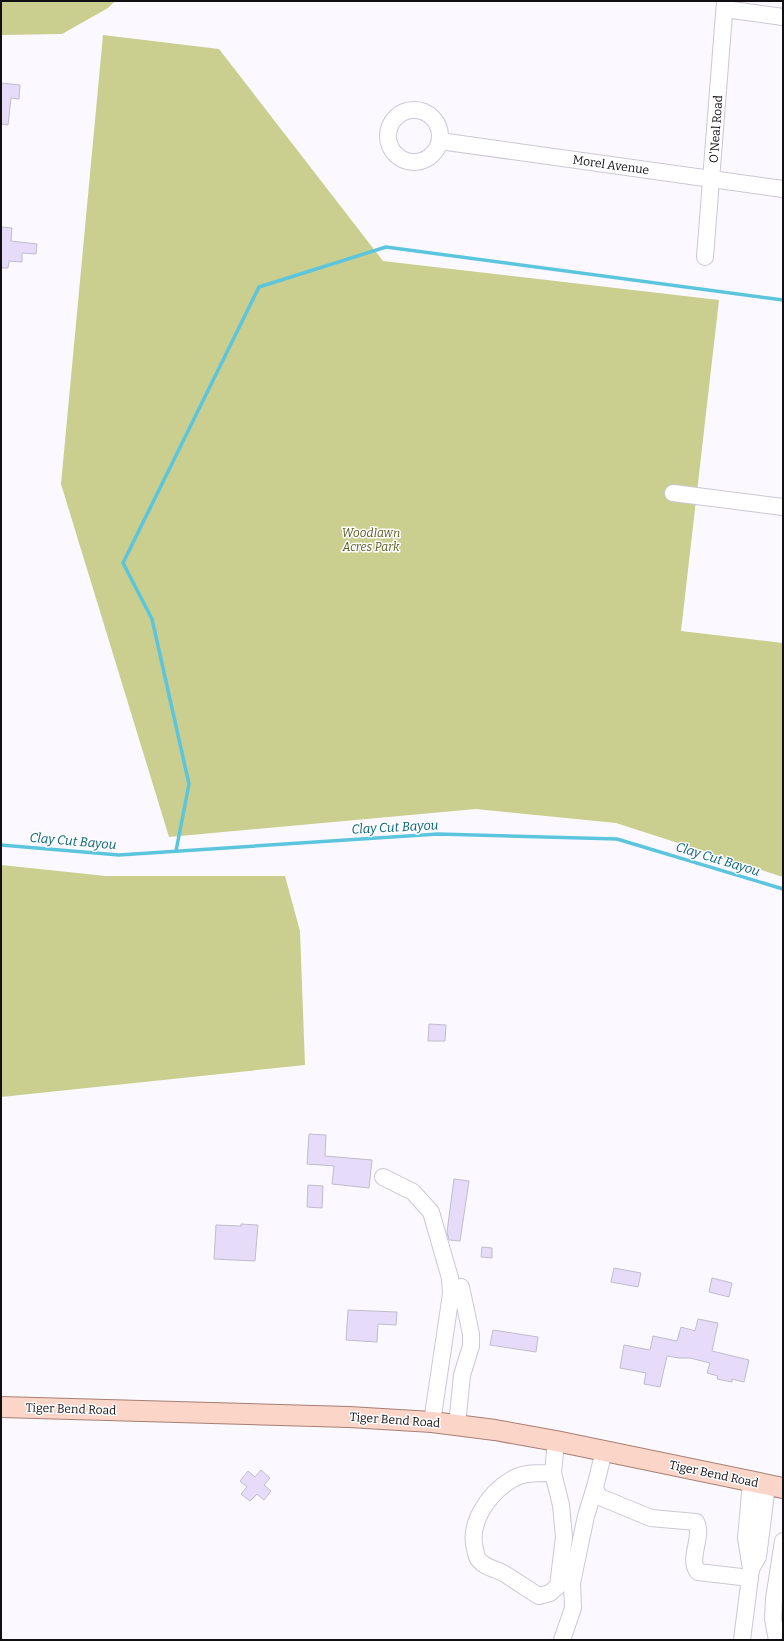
<svg xmlns="http://www.w3.org/2000/svg" width="784" height="1641" font-family="Bitter,serif">
	<rect width="100%" height="100%" fill="#fbf9ff"/>
	<g fill="#cace8e">
		<polygon points="1,1 115,1 108,8 62,34 1,35"/>
		<polygon points="103,35 219,49 383,261 719,300 681,631 783,643 783,877 616,823 476,809 169,837 61,484"/>
		<polygon points="1,865 106,876 285,876 300,931 305,1065 1,1097"/>
	</g>
	<g fill="none" stroke-linecap="round" stroke-linejoin="round">
		<g stroke="#5cc5de" stroke-width="3.5">
			<polyline points="1,845 119,855 438,834 617,839 783,889"/>
			<polyline points="176,851 189,784 152,619 123,563 259,287 386,247 783,300"/>
		</g>
	</g>
	<g fill="#e6dcf9" stroke="#c1bccb">
		<polygon points="1,83 20,85 19,99 11,98 8,125 1,124"/>
		<polygon points="1,227 12,228 11,241 37,244 36,254 22,253 22,262 9,261 8,268 1,268"/>
		<polygon points="429,1024 446,1025 445,1041 428,1041"/>
		<polygon points="309,1134 326,1135 325,1156 372,1160 369,1188 332,1184 334,1166 307,1164"/>
		<polygon points="454,1179 469,1181 460,1241 449,1240 447,1232"/>
		<polygon points="308,1185 323,1186 322,1208 307,1207"/>
		<polygon points="241,1224 258,1225 255,1261 214,1259 216,1225 241,1226"/>
		<polygon points="482,1247 492,1248 492,1258 481,1257"/>
		<polygon points="614,1268 641,1273 638,1287 611,1282"/>
		<polygon points="712,1278 732,1283 729,1297 709,1292"/>
		<polygon points="348,1310 397,1312 396,1325 378,1324 377,1342 346,1340"/>
		<polygon points="698,1319 718,1323 712,1351 749,1360 744,1382 732,1379 732,1382 717,1379 718,1376 707,1373 710,1363 690,1358 679,1358 667,1356 660,1387 644,1384 646,1373 620,1368 624,1345 650,1350 653,1336 677,1341 681,1327 695,1331"/>
		<polygon points="493,1330 538,1337 536,1352 490,1345"/>
		<polygon points="261,1470 270,1478 264,1485 271,1491 264,1500 257,1494 250,1501 241,1494 247,1487 240,1481 248,1471 255,1477"/>
	</g>
	<g fill="none" stroke-linecap="round" stroke-linejoin="round">
		<defs>
			<g id="minor">
				<polyline points="725,9 783,17"/>
				<circle cx="414" cy="136" r="26"/>
				<polyline points="440,141 783,189"/>
				<polyline points="705,257 725,1"/>
				<polyline points="673,493 783,507"/>
				<polyline points="383,1177 413,1192 431,1212 450,1278 451,1294 432,1422"/>
				<polyline points="457,1425 462,1375 471,1346 471,1334 461,1287"/>
				<path d="M604,1451L595,1487L597,1493L600,1497L651,1518L696,1522C704,1536 687,1559 698,1572L750,1578"/>
				<path d="M553,1473C539,1473 523,1472 511,1480C489,1493 468,1523 475,1549C476,1553 476,1557 479,1560C485,1568 494,1568 503,1573C515,1580 527,1589 539,1596L550,1593L558,1586L564,1537L561,1505L553,1473L556,1441"/>
				<polyline points="751,1569 758,1557 767,1485"/>
				<polyline points="562,1640 573,1608 572,1583 577,1559 586,1516 595,1487"/>
				<polyline points="742,1640 751,1569 746,1538 751,1482"/>
				<polyline points="777,1640 773,1619 774,1599 783,1541"/>
			</g>
			<polyline id="major" points="1,1407 349,1417 432,1422 495,1430 556,1441 783,1488"/>
		</defs>
		<use href="#minor" stroke="#cbc7d6" stroke-width="18"/>
		<use href="#major" stroke="#a77e71" stroke-width="22"/>
		<use href="#minor" stroke="#fff" stroke-width="16"/>
		<use href="#major" stroke="#fbd5c8" stroke-width="20"/>
	</g>
	<g text-anchor="middle" dominant-baseline="central" stroke-width="3" stroke-linejoin="round" paint-order="stroke">
		<g font-size="12" fill="#110f14" stroke="#fff">
			<text transform="translate(716 129) rotate(-86)">O'Neal Road</text>
			<text transform="translate(611 165) rotate(8)">Morel Avenue</text>
			<text transform="translate(71 1409) rotate(2)">Tiger Bend Road</text>
			<text transform="translate(395 1420) rotate(4)">Tiger Bend Road</text>
			<text transform="translate(714 1474) rotate(12)">Tiger Bend Road</text>
		</g>
		<g font-size="12" font-style="italic" fill="#5a5c22" stroke="#fff">
			<text x="371" y="533">Woodlawn<tspan x="371" dy="14">Acres Park</tspan></text>
		</g>
		<g font-size="13" font-style="italic" fill="#056274" stroke="#fff">
			<text transform="translate(395 827) rotate(-3)">Clay Cut Bayou</text>
			<text transform="translate(73 841) rotate(5)">Clay Cut Bayou</text>
			<text transform="translate(718 859) rotate(17)">Clay Cut Bayou</text>
		</g>
	</g>
	<rect width="784" height="1641" fill="none" stroke="#110f14" stroke-width="4"/>
</svg>
